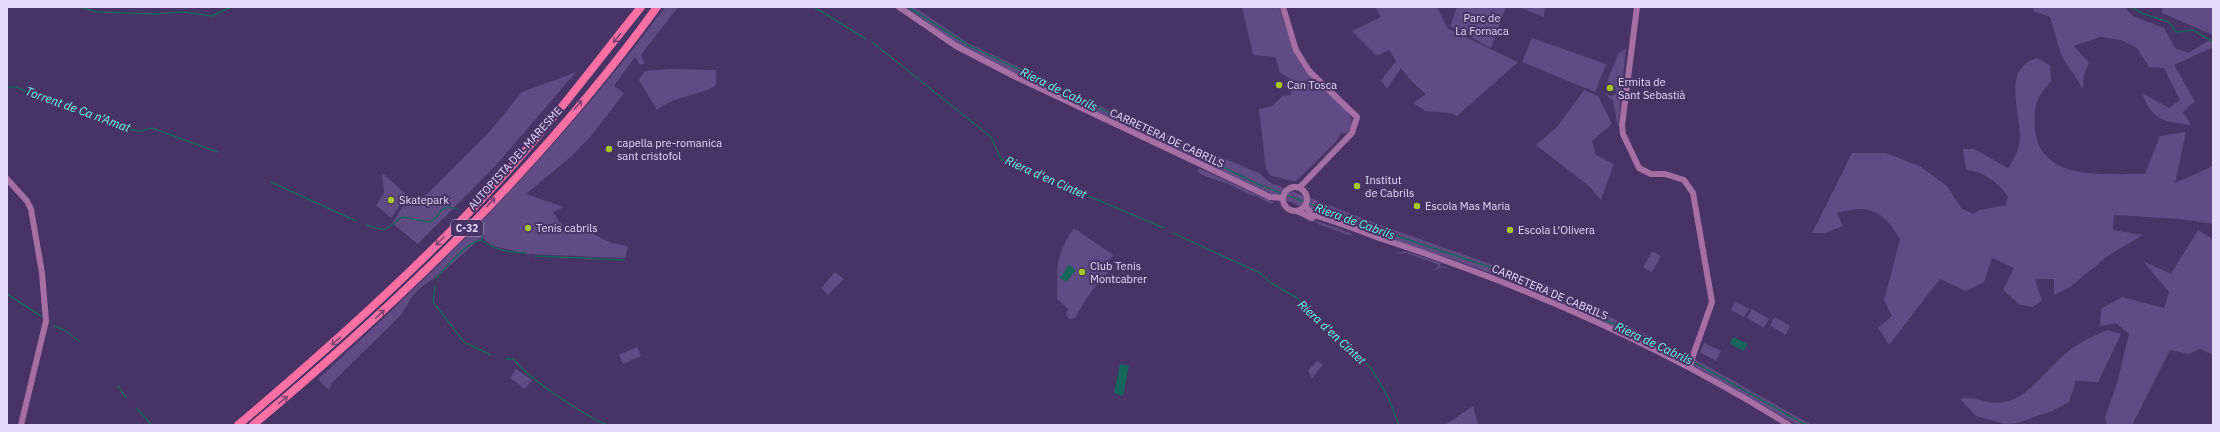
<svg xmlns="http://www.w3.org/2000/svg" width="2220" height="432" font-family="'IBM Plex Sans',sans-serif">
	<rect width="100%" height="100%" fill="#473366"/>
	<g fill="#604b85">
		<path d="M665,7H678L641,55L645,64L640,65L635,57L614,86L624,93L591,136L573,155L526,194L564,207L553,212L559,222L571,230L574,225L612,243L628,246L625,258L526,254L491,245L482,237L444,271L420,288L413,295L402,314L332,383L329,390L318,379C444,264 563,144 665,7Z"/>
		<polygon points="906,7 914,7 968,43 1123,117 1259,173 1271,183 1375,223 1538,281 1698,361 1812,425 1797,425 1700,369 1522,285 1455,260 1368,233 1314,212 1194,160 968,50 950,39"/>
		<path d="M1242,7H1279L1296,56L1304,70L1349,113C1353,122 1353,127 1346,134L1341,133L1336,142L1296,181C1288,181 1281,177 1271,176L1266,169L1259,109L1272,106L1282,96L1290,95L1296,82L1280,73L1275,57L1253,55Z"/>
		<polygon points="1375,7 1437,7 1448,29 1518,62 1457,116 1450,113 1425,111 1413,103 1426,94 1414,84 1401,68 1387,89 1381,80 1396,61 1389,50 1377,56 1352,31 1381,17"/>
		<polygon points="1457,7 1506,7 1491,48 1450,26"/>
		<polygon points="1519,7 1545,7 1544,17"/>
		<path d="M2035,7H2124L2133,16L2164,28L2175,48L2188,53L2213,38V47L2174,65L2195,101L2183,112L2191,125C2164,122 2152,120 2142,93L2169,108L2180,100L2164,68L2149,67L2137,48L2121,40L2100,37L2074,46L2089,63L2084,74L2083,89L2061,55L2050,17L2033,11Z"/>
		<polygon points="2162,7 2213,7 2213,35 2162,13"/>
		<polygon points="1532,38 1606,64 1595,92 1522,62"/>
		<polygon points="1626,48 1618,127 1613,101 1604,93 1611,96 1616,93 1615,86 1607,82 1618,54"/>
		<path d="M2037,58L2050,65L2051,81C2036,99 2034,104 2035,128C2039,183 2107,173 2145,174L2160,136L2186,132L2175,183L2213,166V224L2180,219L2114,215L2113,230L2143,235L2109,255L2070,287L2054,295V279H2035L2042,301L2032,307L2020,305L2003,290L2014,268L1992,258L1984,282L1966,291L1940,279L1889,345L1878,328L1892,316L1884,300L1900,239C1883,211 1870,203 1837,213L1843,226L1825,233H1812L1852,153H1886L1921,167L1947,186L1961,208L1973,214L1980,210L2006,205L2008,197C2000,183 1982,171 1966,170L1963,149H1974L2008,168C2013,160 2019,150 2020,140C2021,112 2001,69 2037,58Z"/>
		<path d="M669,69L716,70V85C698,97 675,95 657,110L639,80L645,71Z"/>
		<polygon points="576,72 497,164 418,244 392,223 410,196 419,202 490,131 522,92"/>
		<polygon points="1584,90 1598,96 1612,124 1592,141 1596,155 1614,164 1601,200 1590,187 1536,145 1557,127"/>
		<path d="M1198,168L1273,202L1272,204L1254,195L1253,196C1245,193 1232,185 1226,183C1217,180 1208,178 1199,173Z"/>
		<polygon points="382,173 407,195 391,218 376,205 384,193"/>
		<polygon points="1308,218 1351,233 1352,236 1320,225 1313,220 1312,222 1306,220"/>
		<path d="M1074,228L1113,255L1108,263L1114,266C1097,282 1086,298 1075,318L1070,319L1066,315L1068,309L1057,299C1057,267 1055,256 1074,228Z"/>
		<polygon points="2198,230 2213,239 2213,355 2200,349 2189,354 2170,350 2132,425 2107,425 2105,417 2117,384 2129,334 2116,323 2100,326 2101,309 2122,297 2164,308 2169,292 2143,261 2171,274"/>
		<polygon points="1404,251 1441,263 1440,266 1456,270 1441,267 1433,271 1439,266 1437,264 1406,253 1394,254"/>
		<polygon points="1652,251 1661,256 1652,272 1643,268"/>
		<polygon points="835,272 844,279 828,295 821,288"/>
		<polygon points="1735,301 1749,309 1744,317 1731,310"/>
		<polygon points="1752,309 1769,319 1764,328 1747,318"/>
		<polygon points="1775,317 1790,326 1785,335 1770,325"/>
		<path d="M2107,330L2121,334L2098,382L2076,381L2069,402L2052,411L2017,423L2005,424L1976,416L1960,399C1981,395 1990,409 2014,399C2031,392 2051,366 2065,354C2077,343 2092,337 2107,330Z"/>
		<polygon points="1704,343 1721,351 1716,361 1700,352"/>
		<polygon points="637,347 641,356 623,364 619,355"/>
		<polygon points="1317,361 1323,365 1312,378 1308,371"/>
		<polygon points="516,369 532,380 525,389 510,378"/>
		<polygon points="1473,406 1478,425 1445,425"/>
	</g>
	<g fill="#16665a">
		<polygon points="1069,265 1076,270 1066,282 1060,278"/>
		<polygon points="1733,337 1748,344 1744,351 1730,344"/>
		<polygon points="1120,364 1129,366 1123,396 1114,393"/>
	</g>
	<g fill="none" stroke-linecap="round" stroke-linejoin="round">
		<g stroke="#16665a" stroke-width="1.5">
			<polyline points="80,7 98,12 154,14 184,12 212,16 231,7"/>
			<polyline points="814,7 866,39"/>
			<polyline points="908,7 968,45 1260,185 1382,231 1505,272 1689,360"/>
			<polyline points="2131,7 2144,14 2169,22 2176,32 2193,30 2213,42"/>
			<polyline points="872,42 991,137 1001,159 1164,228"/>
			<polyline points="7,87 16,87 52,103 97,115 133,130 141,131 152,128 217,152"/>
			<polyline points="271,182 356,221"/>
			<path d="M483,222L482,240C495,251 510,252 526,253"/>
			<path d="M366,225L385,230L402,217L429,222C443,217 436,203 458,209"/>
			<polyline points="1173,233 1260,273 1271,283 1296,297 1371,368 1388,397 1399,425"/>
			<polyline points="535,256 624,260"/>
			<path d="M436,279C445,268 467,242 481,240"/>
			<polyline points="435,286 433,302 464,342 491,355"/>
			<polyline points="7,294 41,316"/>
			<polyline points="54,326 64,330 79,341"/>
			<path d="M506,359H514C524,376 587,417 607,425"/>
			<polyline points="1692,361 1806,425"/>
			<polyline points="118,386 126,398"/>
			<polyline points="136,408 151,424"/>
		</g>
		<g stroke="#a66fa4" stroke-width="6">
			<polyline points="899,7 956,46 1014,76 1270,197 1283,198"/>
			<polyline points="1283,7 1296,50 1309,71 1357,117 1352,133 1300,187"/>
			<polyline points="1637,7 1622,125 1623,134 1639,168 1651,174 1665,174 1684,180 1693,193 1712,302 1689,367"/>
			<polyline points="7,179 27,201 31,209 42,273 46,321 21,425"/>
			<circle cx="1295" cy="199" r="12"/>
			<path d="M1305,206L1313,215C1338,221 1361,232 1385,240C1526,286 1663,346 1789,425"/>
			<polyline points="1297,211 1312,218"/>
		</g>
		<g stroke="#fb70a2" stroke-width="8">
			<path d="M238,425C322,354 403,282 478,203C537,142 588,73 641,7"/>
			<path d="M253,425C401,301 543,164 657,7"/>
		</g>
	</g>
	<defs><path id="oneway-shaft" d="M-6 0H5M1.5-3L5.5 0L1.5 3" fill="none" stroke-width="1.6" stroke-linecap="round" stroke-linejoin="round"/></defs>
	<g stroke="#7d4578">
		<use href="#oneway-shaft" transform="translate(617 38) rotate(128)"/>
		<use href="#oneway-shaft" transform="translate(578 105) rotate(-50)"/>
		<use href="#oneway-shaft" transform="translate(491 202) rotate(-47)"/>
		<use href="#oneway-shaft" transform="translate(440 241) rotate(135)"/>
		<use href="#oneway-shaft" transform="translate(380 314) rotate(-43)"/>
		<use href="#oneway-shaft" transform="translate(336 341) rotate(138)"/>
		<use href="#oneway-shaft" transform="translate(283 400) rotate(-40)"/>
	</g>
	<g fill="#a9c719" stroke="#473366" stroke-width="1.5">
		<circle cx="1279" cy="85" r="4"/>
		<circle cx="1610" cy="88" r="4"/>
		<circle cx="609" cy="149" r="4"/>
		<circle cx="1357" cy="186" r="4"/>
		<circle cx="391" cy="200" r="4"/>
		<circle cx="1417" cy="206" r="4"/>
		<circle cx="528" cy="228" r="4"/>
		<circle cx="1510" cy="230" r="4"/>
		<circle cx="1082" cy="272" r="4"/>
	</g>
	<g text-anchor="middle" dominant-baseline="central" stroke-width="4" stroke-linejoin="round" paint-order="stroke">
		<rect fill="#473366" stroke="#b5a8cd" stroke-width="1" x="451" y="220" width="32" height="16" rx="3"/>
		<g font-size="10" font-weight="bold" fill="#e4daf9">
			<text x="467" y="228">C-32</text>
		</g>
		<g font-size="11" fill="#e0d5f9" stroke="#473366">
			<text x="1482" y="18">Parc de<tspan x="1482" dy="13">La Fornaca</tspan></text>
		</g>
		<g font-size="11" fill="#e4daf9" stroke="#473366" text-anchor="start">
			<text x="1618" y="82">Ermita de<tspan x="1618" dy="13">Sant Sebastià</tspan></text>
			<text x="1287" y="85">Can Tosca</text>
			<text x="617" y="143">capella pre-romanica<tspan x="617" dy="13">sant cristofol</tspan></text>
			<text x="1365" y="180">Institut<tspan x="1365" dy="13">de Cabrils</tspan></text>
			<text x="399" y="200">Skatepark</text>
			<text x="1425" y="206">Escola Mas Maria</text>
			<text x="536" y="228">Tenis cabrils</text>
			<text x="1518" y="230">Escola L'Olivera</text>
			<text x="1090" y="266">Club Tenis<tspan x="1090" dy="13">Montcabrer</tspan></text>
		</g>
		<g font-size="11" fill="#e4daf9" stroke="#473366">
			<text transform="translate(1167 138) rotate(25)">CARRETERA DE CABRILS</text>
			<text transform="translate(515 158) rotate(-48)">AUTOPISTA DEL MARESME</text>
			<text transform="translate(1550 292) rotate(23)">CARRETERA DE CABRILS</text>
		</g>
		<g font-size="12" font-style="italic" fill="#6ef8e0" stroke="#473366">
			<text transform="translate(1059 89) rotate(26)">Riera de Cabrils</text>
			<text transform="translate(78 109) rotate(20)">Torrent de Ca n'Amat</text>
			<text transform="translate(1046 177) rotate(24)">Riera d'en Cintet</text>
			<text transform="translate(1355 221) rotate(20)">Riera de Cabrils</text>
			<text transform="translate(1332 332) rotate(43)">Riera d'en Cintet</text>
			<text transform="translate(1654 343) rotate(25)">Riera de Cabrils</text>
		</g>
	</g>
	<rect width="2220" height="432" fill="none" stroke="#e4daf9" stroke-width="16"/>
</svg>
